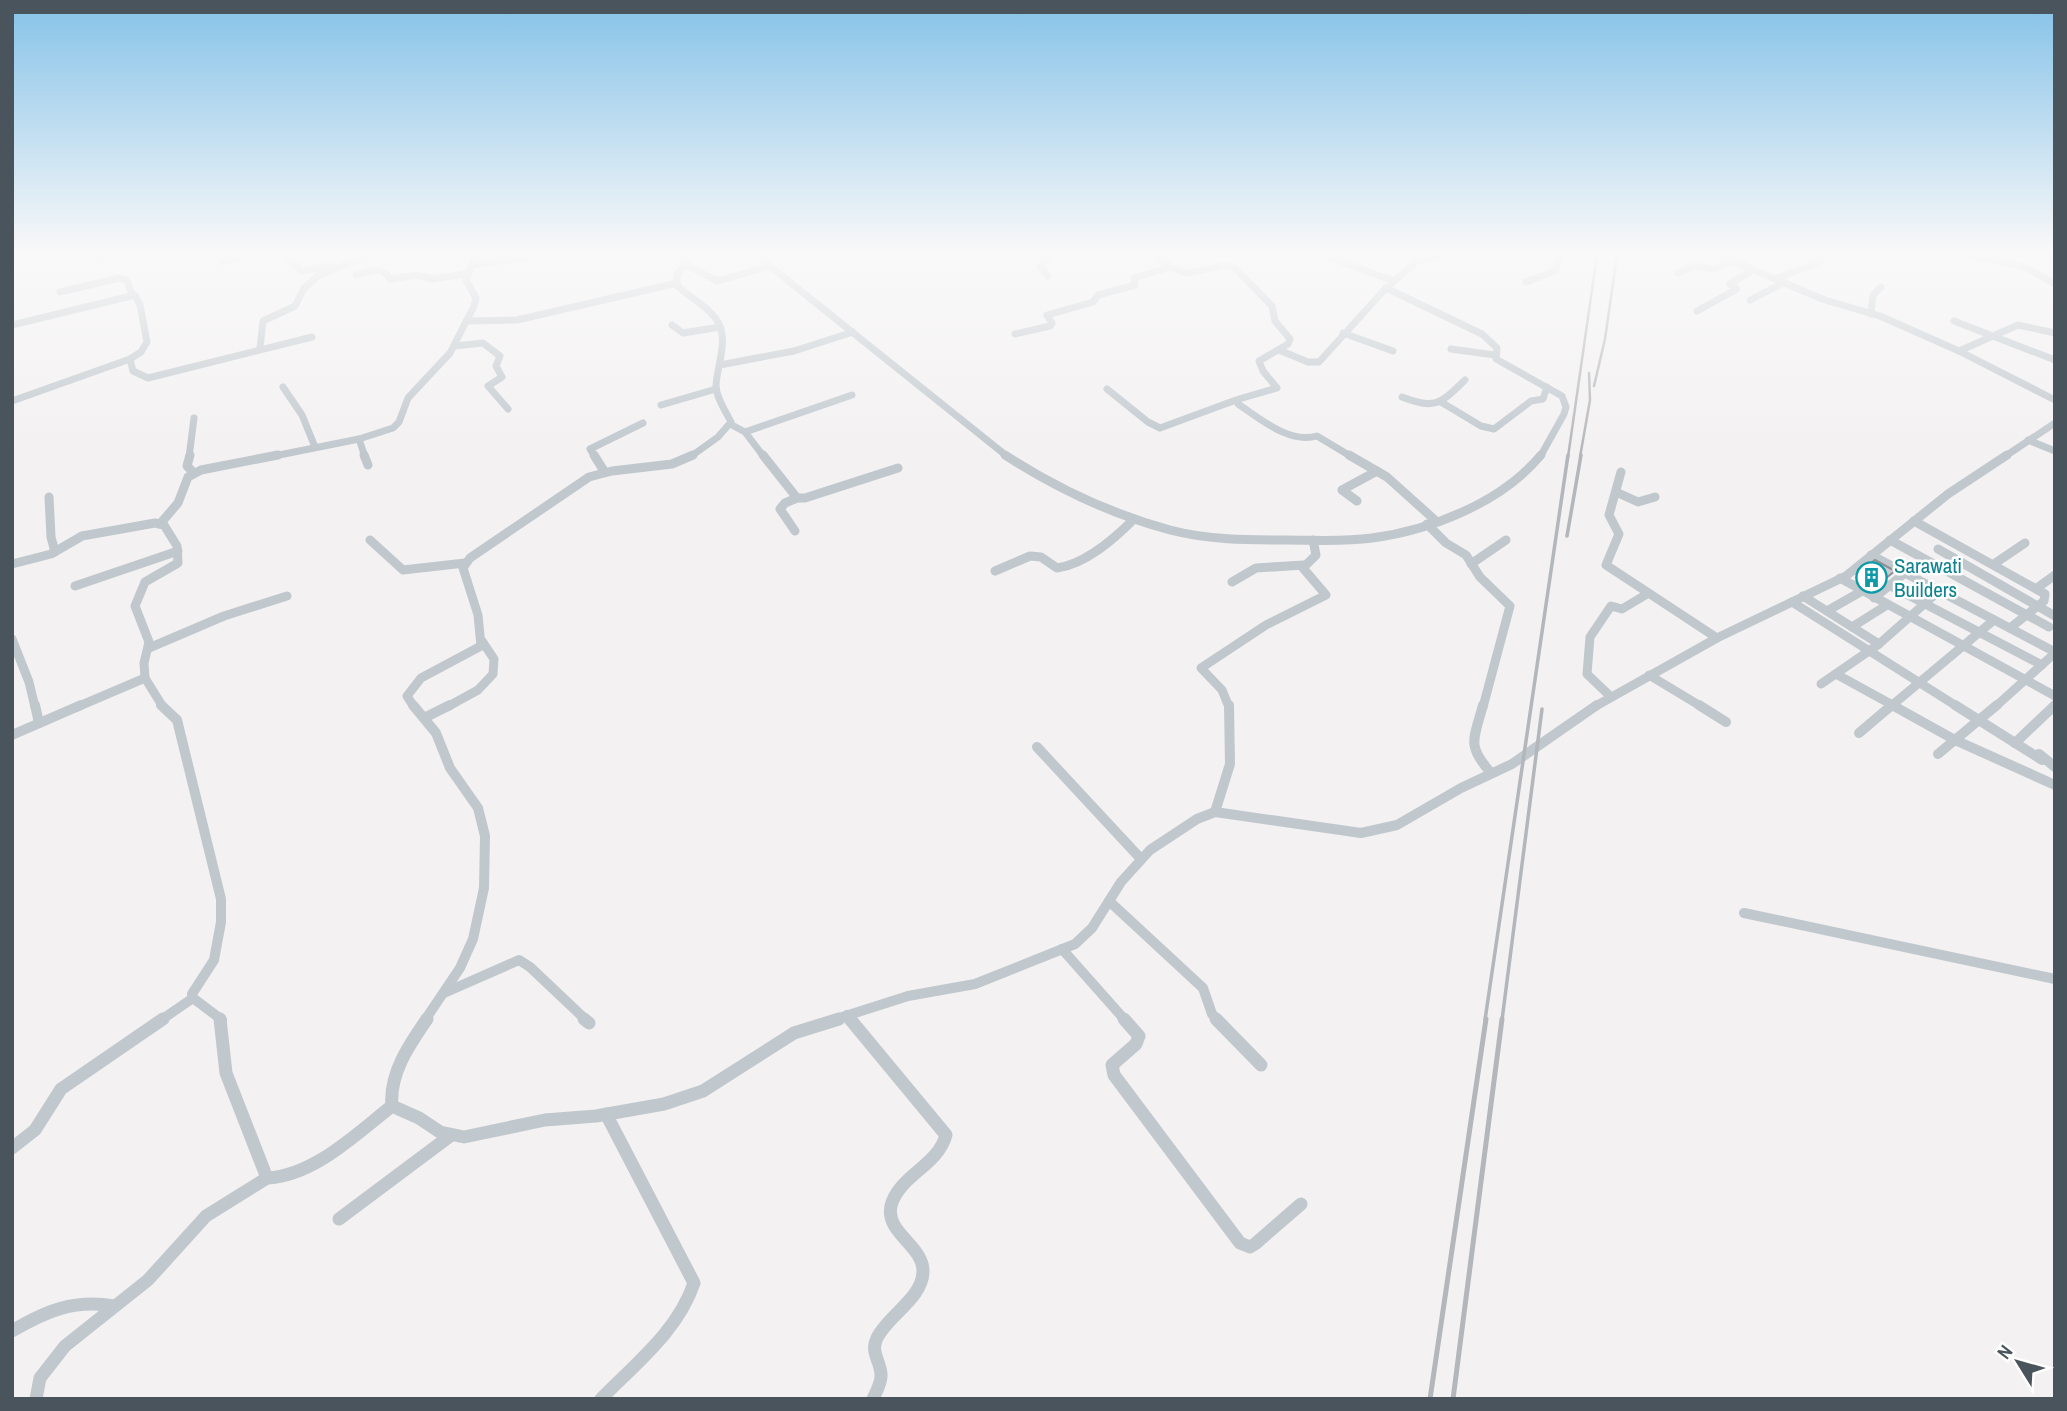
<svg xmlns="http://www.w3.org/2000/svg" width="2067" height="1411" font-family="'Archivo Narrow',sans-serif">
	<rect width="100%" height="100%" fill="#f3f1f1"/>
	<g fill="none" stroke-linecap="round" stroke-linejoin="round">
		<g stroke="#c0c8ce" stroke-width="7">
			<polyline points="284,255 302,271 331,266"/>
			<path d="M682,255L686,262L677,275V285C687,296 701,302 711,313C733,334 717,361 716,386C716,397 726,412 731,422L718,437L690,457"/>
			<polyline points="756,255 1008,457"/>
			<path d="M1155,255L1170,267L1187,273L1225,265L1235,268L1272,306L1275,321L1290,339L1288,344L1259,361L1263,371L1277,388L1239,399L1238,404C1261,419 1289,444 1317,436L1352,457"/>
			<polyline points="1323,255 1394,281"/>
			<polyline points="1415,255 1415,263 1386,288 1482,334 1497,348 1496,359 1562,396 1566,407 1564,414 1540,457"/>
			<polyline points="1673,255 1676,257"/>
			<polyline points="1717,255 1825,300 1880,316 1959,351 2055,400"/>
			<polyline points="1969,255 2025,267 2055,284"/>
			<polyline points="2049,255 2055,260"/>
			<polyline points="98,258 106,255"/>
			<polyline points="1416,260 1448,255"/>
			<polyline points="223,262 248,255"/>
			<polyline points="685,264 717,281 770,266"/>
			<polyline points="471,265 524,258"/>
			<polyline points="1678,273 1694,266 1714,269 1731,260"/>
			<path d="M356,275C370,271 381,265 390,279L417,275L433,279L469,273"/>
			<polyline points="1048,276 1040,266 1052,255"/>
			<polyline points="1777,278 1817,263 1828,255"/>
			<polyline points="1526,282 1555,271 1561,255"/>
			<polyline points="60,292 119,278 127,280 132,295"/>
			<polyline points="1750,300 1785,282"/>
			<polyline points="1697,311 1737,289 1730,284 1749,272 1744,265"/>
			<polyline points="1871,314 1873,295 1881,287"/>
			<polyline points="466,321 517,320 677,283"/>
			<polyline points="1954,321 2055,360"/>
			<polyline points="12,325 135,295 140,305 147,342 141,352 130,359 12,401"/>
			<polyline points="672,325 683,333 720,327"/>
			<polyline points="1343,333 1393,351"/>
			<polyline points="1015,334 1050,326 1052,323 1047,315 1093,302 1098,295 1135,285 1134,278 1170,267"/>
			<polyline points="454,346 483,343 500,356 496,366 502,377 488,386 508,409"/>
			<polyline points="260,348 263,321 295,306 304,288 319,275 367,255"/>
			<polyline points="1451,349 1495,355"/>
			<polyline points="1279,350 1308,362 1319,362 1386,288"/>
			<polyline points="1959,351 2018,325 2055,333"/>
			<polyline points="130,359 133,371 148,378 312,337"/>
			<polyline points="720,365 794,351 853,332"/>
			<polyline points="283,387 302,415 315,447"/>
			<polyline points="1107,389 1148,422 1160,428 1236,400"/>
			<path d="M1402,397C1436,410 1440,404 1465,380"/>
			<polyline points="1441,402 1481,426 1494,429 1531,401 1543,399 1547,387"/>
			<polyline points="661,405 716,389"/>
			<polyline points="730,424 745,432 852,395"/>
			<polyline points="745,432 764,457"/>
			<polyline points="359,439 365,457"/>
			<polyline points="2028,440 2055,451"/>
			<polyline points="189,457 194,418"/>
			<polyline points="269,457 359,439 393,428 399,422 408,398 450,353 474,306 476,298 466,280 475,255"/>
			<polyline points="595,457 590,449 643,423"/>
			<polyline points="2004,457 2055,423"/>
		</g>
		<g stroke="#c0c8ce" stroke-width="9">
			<polyline points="190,455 187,466 194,473"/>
			<polyline points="364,455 368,465"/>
			<polyline points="594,455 604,471"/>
			<polyline points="763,455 797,498 805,498 898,468"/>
			<path d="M1005,455C1056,488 1111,514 1170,530C1208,540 1247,540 1287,540C1315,540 1343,542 1372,538C1432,530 1502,502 1541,455"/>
			<polyline points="1349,455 1387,477 1436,521"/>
			<polyline points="1621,472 1609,515 1619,534 1606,565 1717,638"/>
			<polyline points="1616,492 1638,502 1655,497"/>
			<polyline points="49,497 51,537 55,552"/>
			<polyline points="1357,501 1342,490 1377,471"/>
			<polyline points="1914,521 2045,594 2044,601 2010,628"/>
			<polyline points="160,524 178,503 188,477 201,470 278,455"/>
			<polyline points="1427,524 1446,543 1466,555 1480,577 1510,606 1483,707"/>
			<polyline points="795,531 780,509 785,503 797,498"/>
			<polyline points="370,540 403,570 465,563"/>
			<polyline points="1890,540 2049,627"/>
			<polyline points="1938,549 2055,616"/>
			<polyline points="1871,555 2055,652"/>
			<polyline points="12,564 51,554 82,536 155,523 164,525 177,546 178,563 145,582 135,606 149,642 144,663 145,678 163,707"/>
			<polyline points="1471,564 1506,540"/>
			<polyline points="1994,564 2025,543"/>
			<path d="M995,571L1030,556L1041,557L1057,568C1086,564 1114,539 1134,519"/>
			<polyline points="1840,578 2055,696"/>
			<polyline points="1232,582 1256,568 1304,565"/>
			<polyline points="1889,585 2042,665"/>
			<polyline points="75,586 178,551"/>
			<polyline points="2037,588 2055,575"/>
			<polyline points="1803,596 1879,644"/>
			<polyline points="1874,598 1905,573"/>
			<polyline points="1792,602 1958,707"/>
			<polyline points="1827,611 1862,591"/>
			<polyline points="1852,627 1887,605"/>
			<polyline points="12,639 29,682 35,707"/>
			<polyline points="149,648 224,616 287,596"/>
			<polyline points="1836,674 1896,707"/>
			<polyline points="1649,675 1702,707"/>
			<polyline points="1821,684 1879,644 1939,591"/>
			<polyline points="1610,696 1587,674 1590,637 1611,606 1622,609 1647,594"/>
			<polyline points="77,707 145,678"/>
			<polyline points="414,707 407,696 421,678 481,646 478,615 463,568 470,558 589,477 612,471 672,464 693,455"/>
			<polyline points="447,707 478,690 493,674 494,659 482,641"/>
			<polyline points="1229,707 1222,690 1201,668 1266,625 1326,595 1303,568 1316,555 1313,540"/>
			<polyline points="1594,707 1717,638 1846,576 1948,494 2007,455"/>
			<polyline points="1890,707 1994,620"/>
			<polyline points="1995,707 2055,653"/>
			<polyline points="2053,707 2055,705"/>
		</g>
		<g stroke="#c0c8ce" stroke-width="10">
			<polyline points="35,705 39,723"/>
			<polyline points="161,705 177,720 221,899 221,922 214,960 192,994 193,998 222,1020"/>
			<polyline points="413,705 436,733 450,768 478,808 485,836 484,888 473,939 460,968 425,1020"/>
			<path d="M1483,705C1474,739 1466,745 1491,773"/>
			<polyline points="1699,705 1726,722"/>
			<polyline points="1892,705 1955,740 2055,785"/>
			<polyline points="1955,705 2042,760"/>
			<polyline points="424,718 450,705"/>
			<polyline points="1859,733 1892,705"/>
			<polyline points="12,735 81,705"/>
			<polyline points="2015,743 2055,705"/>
			<polyline points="1037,747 1141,859"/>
			<polyline points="1938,754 1997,705"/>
			<polyline points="2039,754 2055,767"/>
			<polyline points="1215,812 1230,764 1229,705"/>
			<polyline points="1109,901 1203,988 1212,1014 1218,1020"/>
			<polyline points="1744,913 2055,979"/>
			<polyline points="1062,949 1125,1020"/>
			<polyline points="444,993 519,960 530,967 586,1020"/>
			<polyline points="847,1015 851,1020"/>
			<polyline points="161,1020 193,998"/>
			<polyline points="833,1020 908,996 975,984 1075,944 1092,928 1121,882 1150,850 1197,819 1215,812 1361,833 1397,825 1461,788 1512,764 1597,705"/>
		</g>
		<g stroke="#c0c8ce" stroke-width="13">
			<path d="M220,1019L226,1073L267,1178C314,1176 357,1133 392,1106"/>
			<path d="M427,1019C409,1045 389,1074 392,1106L419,1118L440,1132L464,1137L545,1120L596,1116L664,1104L703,1091L794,1033L839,1019"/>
			<polyline points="584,1019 589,1023"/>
			<path d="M850,1019L946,1135C938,1166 898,1176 891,1206C885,1233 924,1246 923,1272C922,1299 888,1315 877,1338C870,1352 880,1360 881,1374C882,1382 876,1392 873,1399"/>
			<polyline points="1124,1019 1139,1036 1136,1044 1112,1065 1114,1075 1240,1243 1250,1247 1255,1244 1301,1204"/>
			<polyline points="1216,1019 1261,1065"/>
			<polyline points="12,1148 35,1130 61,1089 163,1019"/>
			<polyline points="339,1219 450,1136"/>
			<path d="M12,1331C46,1311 74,1299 114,1306"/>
			<polyline points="36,1399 40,1378 65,1346 148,1280 206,1216 267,1178"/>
			<path d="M601,1399C635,1364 678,1331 694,1283L606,1114"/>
		</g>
		<g stroke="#b3b6ba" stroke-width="2.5">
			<polyline points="1594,386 1605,339 1617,255"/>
			<polyline points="1568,457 1597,255"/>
			<polyline points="1580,457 1590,400 1589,373"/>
		</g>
		<g stroke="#b3b6ba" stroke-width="3.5">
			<polyline points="1567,536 1581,455"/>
			<polyline points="1485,1020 1568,455"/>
			<polyline points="1502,1020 1542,709"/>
		</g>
		<g stroke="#b3b6ba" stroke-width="5">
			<polyline points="1430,1399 1486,1019"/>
			<polyline points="1453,1399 1502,1019"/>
		</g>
	</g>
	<polygon fill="#afb0b5" points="1895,571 1892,574 1874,589 1855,578 1857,574"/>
	<polygon fill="#cbcdd3" stroke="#8e9094" stroke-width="2" points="1875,560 1895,571 1877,585 1857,574"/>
	<linearGradient id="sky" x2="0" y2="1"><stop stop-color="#85c2e8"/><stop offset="0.56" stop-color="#faf9f9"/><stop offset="1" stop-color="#faf9f9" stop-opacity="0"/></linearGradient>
	<rect width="2067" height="453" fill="url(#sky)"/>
	<defs>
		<symbol id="building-ring" viewBox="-11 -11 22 22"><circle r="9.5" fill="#fff" stroke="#0f9aa8" stroke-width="1.5"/><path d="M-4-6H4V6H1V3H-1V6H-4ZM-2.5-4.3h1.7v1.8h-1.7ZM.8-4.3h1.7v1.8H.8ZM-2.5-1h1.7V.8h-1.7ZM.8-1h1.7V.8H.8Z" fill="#0f9aa8"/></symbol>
	</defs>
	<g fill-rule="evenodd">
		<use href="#building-ring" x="1854" y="560" width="35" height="35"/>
	</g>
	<g text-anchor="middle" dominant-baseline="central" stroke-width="5" stroke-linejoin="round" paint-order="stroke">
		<g font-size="21" fill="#0d838f" stroke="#fff" text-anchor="start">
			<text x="1894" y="565">Sarawati<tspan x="1894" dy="24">Builders</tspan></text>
		</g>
	</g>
	<rect width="2067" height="1411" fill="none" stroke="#4a545d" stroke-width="28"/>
	<g transform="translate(2018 1362) rotate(307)" stroke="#ffffff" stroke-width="5" paint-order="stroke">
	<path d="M0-5L12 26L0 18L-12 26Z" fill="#4a545d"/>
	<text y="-10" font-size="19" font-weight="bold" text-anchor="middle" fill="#4a545d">N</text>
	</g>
</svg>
